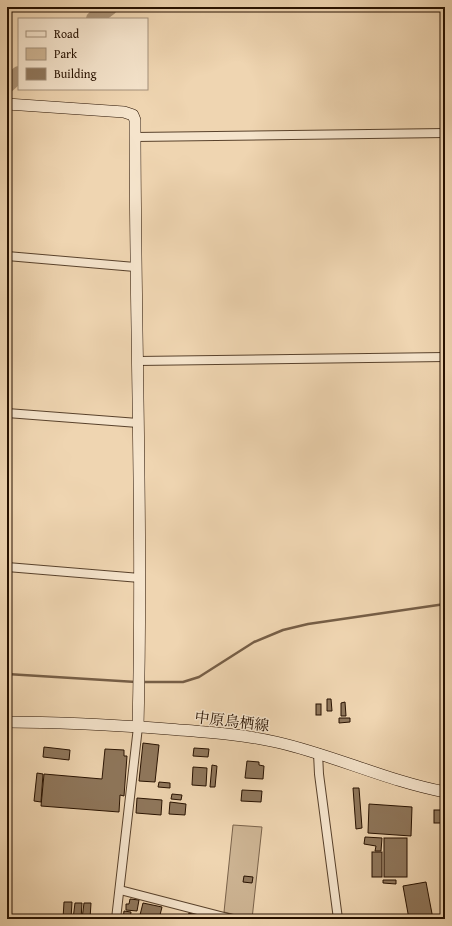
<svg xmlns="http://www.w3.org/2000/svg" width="452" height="926" font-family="'Gentium Book Plus','Noto Serif JP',serif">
	<rect width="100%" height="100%" fill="#efd5b1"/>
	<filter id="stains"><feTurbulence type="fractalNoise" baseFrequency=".005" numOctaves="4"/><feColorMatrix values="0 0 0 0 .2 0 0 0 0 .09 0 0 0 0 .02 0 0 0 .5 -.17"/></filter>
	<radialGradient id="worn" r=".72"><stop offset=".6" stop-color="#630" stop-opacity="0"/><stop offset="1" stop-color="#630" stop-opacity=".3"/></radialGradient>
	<polygon fill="#cdb493" stroke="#7a624a" points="233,825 262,827 252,919 224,912"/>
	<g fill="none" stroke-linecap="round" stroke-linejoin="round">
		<g stroke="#765e46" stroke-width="2.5">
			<polyline points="7,674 136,682"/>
			<polyline points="141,682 183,682 199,677 254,642 283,630 308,624 445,604"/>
		</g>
		<g stroke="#ab9275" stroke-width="16">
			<polyline points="94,19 110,7"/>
			<polyline points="7,85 19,74"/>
		</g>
	</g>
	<g fill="#8f775c" stroke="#271100">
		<polygon points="327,699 331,699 332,711 327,711"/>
		<polygon points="345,702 346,716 341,716 341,703"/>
		<rect x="316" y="704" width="5" height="11"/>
		<polygon points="339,718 350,718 350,722 339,723"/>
		<polygon points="143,743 159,745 155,782 139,781"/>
		<polygon points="44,747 70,750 69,760 43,757"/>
		<polygon points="194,748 209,749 208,757 193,756"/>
		<polygon points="105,749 124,750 124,756 127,756 124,796 120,795 119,812 41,806 44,774 102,779"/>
		<polygon points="247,761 259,762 259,765 264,766 263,779 245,778"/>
		<polygon points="212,765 217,766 215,787 210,787"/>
		<polygon points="193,767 207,768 206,786 192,785"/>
		<polygon points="37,773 43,774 41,802 34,801"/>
		<polygon points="159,782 170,783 170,788 158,787"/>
		<polygon points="353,788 359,788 362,828 356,829"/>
		<polygon points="242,790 262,791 261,802 241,801"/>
		<polygon points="172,794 182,795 181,800 171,799"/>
		<polygon points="137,798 162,800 161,815 136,813"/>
		<polygon points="170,802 186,804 185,815 169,814"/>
		<polygon points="369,804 412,807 411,836 368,833"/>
		<rect x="434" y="810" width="11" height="13"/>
		<polygon points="365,837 382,838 381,851 375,851 376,846 364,844"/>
		<rect x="384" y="838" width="23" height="39"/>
		<rect x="372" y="852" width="10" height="25"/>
		<polygon points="244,876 253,877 252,883 243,882"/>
		<polygon points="383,880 396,880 396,884 383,883"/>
		<polygon points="426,882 433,919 409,919 403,886"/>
		<polygon points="130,899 139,900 137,911 126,910 126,904 129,904"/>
		<polygon points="64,902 72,902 71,919 63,919"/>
		<polygon points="75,903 82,903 81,919 73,919"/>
		<polygon points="84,903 91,903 90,919 82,919"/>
		<polygon points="143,903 162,907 159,919 152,919 152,917 140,915"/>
		<polygon points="124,911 131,912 130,919 123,919"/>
		<polygon points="189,913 200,916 199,919 187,919"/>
	</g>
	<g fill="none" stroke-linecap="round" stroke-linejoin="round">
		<defs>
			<g id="street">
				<polyline points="135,137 445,133"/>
				<polyline points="7,256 135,267"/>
				<polyline points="137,361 445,357"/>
				<polyline points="7,413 138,423"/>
				<polyline points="7,567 140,578"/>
				<polyline points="318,753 319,774 338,919"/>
				<polyline points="120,890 232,919"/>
				<polyline points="116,919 138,727"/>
			</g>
			<g id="secondary">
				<path d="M7,104L124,112L133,115L135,120C135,322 143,525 138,727"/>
				<path d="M7,722C61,722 114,725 168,729C204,732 241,734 276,742C334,755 387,781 445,792"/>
			</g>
		</defs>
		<use href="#street" stroke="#59422c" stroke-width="10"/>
		<use href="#secondary" stroke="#271100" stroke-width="12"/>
		<use href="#street" stroke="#f5e4cc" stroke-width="8"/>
		<use href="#secondary" stroke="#f5e4cc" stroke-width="11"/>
	</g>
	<g text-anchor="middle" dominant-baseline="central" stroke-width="3" stroke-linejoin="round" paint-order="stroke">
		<g font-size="15" fill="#271100" stroke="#f5e4cc">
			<text transform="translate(232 721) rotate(7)">中原鳥栖線</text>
		</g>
	</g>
	<rect width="452" height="926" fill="none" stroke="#efd5b1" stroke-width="24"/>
	<rect x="8" y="8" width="436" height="910" fill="none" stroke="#271100" stroke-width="2"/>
	<rect x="12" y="12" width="428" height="902" fill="none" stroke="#271100"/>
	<rect x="18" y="18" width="130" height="72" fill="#f5e4cc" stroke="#a3907a"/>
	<rect x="26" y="31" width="20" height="6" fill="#f5e4cc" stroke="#a3907a"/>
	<text x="54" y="38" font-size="12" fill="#271100">Road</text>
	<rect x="26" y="48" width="20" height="12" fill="#cdb493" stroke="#a3907a"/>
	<text x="54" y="58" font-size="12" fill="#271100">Park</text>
	<rect x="26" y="68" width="20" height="12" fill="#8f775c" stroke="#a3907a"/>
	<text x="54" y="78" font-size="12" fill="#271100">Building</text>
	<rect width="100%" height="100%" filter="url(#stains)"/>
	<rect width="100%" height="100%" fill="url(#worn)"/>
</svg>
